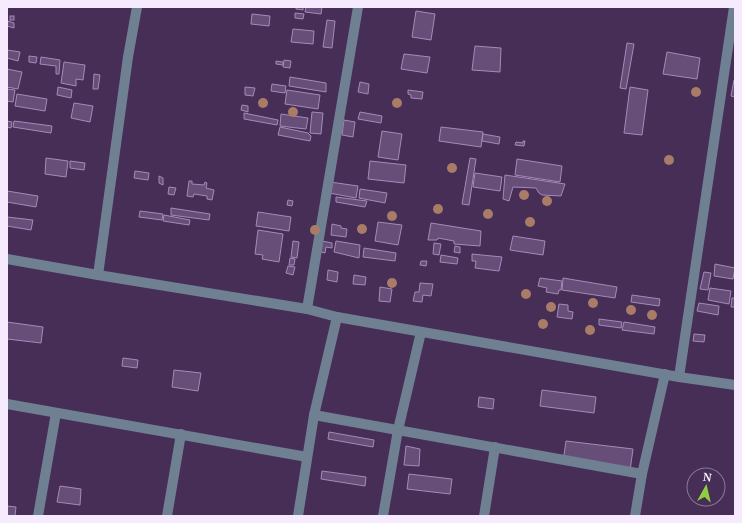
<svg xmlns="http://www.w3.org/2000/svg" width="742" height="523" font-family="'Noto Serif',serif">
	<rect width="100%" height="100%" fill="#462e57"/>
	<g fill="#674e79" stroke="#a58ab9">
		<polygon points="296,7 303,7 303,10 296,9"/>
		<polygon points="306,7 322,7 321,14 305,12"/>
		<polygon points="416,11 435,14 431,40 412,37"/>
		<polygon points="295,13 304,14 303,19 295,18"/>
		<polygon points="252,14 270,16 269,26 251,24"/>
		<rect x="10" y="16" width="4" height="4"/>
		<polygon points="327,20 335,21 332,48 323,47"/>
		<polygon points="8,21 14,23 14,28 7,26"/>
		<polygon points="293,29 314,31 313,44 291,42"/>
		<polygon points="627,43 634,44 626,89 620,88"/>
		<polygon points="475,46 501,48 500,72 472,70"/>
		<polygon points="7,50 20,52 18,61 7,58"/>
		<polygon points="667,52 700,58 697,79 663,74"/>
		<polygon points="404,54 430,57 427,73 401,69"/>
		<polygon points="29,56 37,57 36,63 29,62"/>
		<polygon points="41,57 60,60 59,74 56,74 56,66 40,64"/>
		<polygon points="284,60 291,61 290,68 283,67"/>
		<polygon points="276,61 283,62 283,65 276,64"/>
		<polygon points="64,62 85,65 83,80 76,79 76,86 61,83"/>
		<polygon points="7,69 22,72 18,89 7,87"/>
		<polygon points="94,74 100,75 98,89 93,89"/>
		<polygon points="290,77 326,83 326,92 289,86"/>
		<polygon points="734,80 735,81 735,97 731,96"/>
		<polygon points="360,82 369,84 368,94 358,92"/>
		<polygon points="272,84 286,86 285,93 271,91"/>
		<polygon points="58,87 72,90 71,98 57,95"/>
		<polygon points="245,87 255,88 253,96 245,95"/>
		<polygon points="630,87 648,90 642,135 624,133"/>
		<polygon points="7,89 15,90 13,102 7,101"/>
		<polygon points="287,90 320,95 318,109 285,104"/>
		<polygon points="408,90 423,92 422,99 411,98 411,95 408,94"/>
		<polygon points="17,94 47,99 45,111 15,106"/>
		<polygon points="74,103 93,106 90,122 71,118"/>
		<polygon points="242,105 248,106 248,112 241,110"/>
		<polygon points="312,112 323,113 321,134 310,133"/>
		<polygon points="360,112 382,116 381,123 358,119"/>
		<polygon points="244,113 278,120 277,125 244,119"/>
		<polygon points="281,114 308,118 306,129 280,126"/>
		<polygon points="344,120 355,122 353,137 342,135"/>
		<polygon points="7,121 12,122 11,128 7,127"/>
		<polygon points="14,121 52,126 51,133 13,127"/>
		<polygon points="280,127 308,133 311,136 310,141 278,135"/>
		<polygon points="441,127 483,132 481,147 439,141"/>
		<polygon points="382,131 402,134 398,160 378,157"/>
		<polygon points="483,134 500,137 499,144 482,141"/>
		<polygon points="523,141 525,141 524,146 515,145 516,142 523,143"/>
		<polygon points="46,158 68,161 66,177 45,174"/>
		<polygon points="470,158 476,159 469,205 462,204"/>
		<polygon points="517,159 562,166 560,182 515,175"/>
		<polygon points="70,161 85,163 84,170 70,168"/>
		<polygon points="370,161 406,165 404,183 368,179"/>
		<polygon points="135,171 149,173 148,180 134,178"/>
		<polygon points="475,173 502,177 500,191 473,187"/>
		<polygon points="505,175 565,184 561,196 542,195 539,193 536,188 513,187 509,201 503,199"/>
		<polygon points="159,176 163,178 163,185 159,183"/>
		<polygon points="189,181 192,181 192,184 204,185 205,182 207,183 206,188 214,190 212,200 207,199 207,196 194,194 193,197 187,196"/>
		<polygon points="330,182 358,186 356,198 329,193"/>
		<polygon points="169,187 176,188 174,195 168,194"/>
		<polygon points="360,189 387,193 385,203 359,198"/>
		<polygon points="7,191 38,196 36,207 7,202"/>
		<polygon points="336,197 367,201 365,207 336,202"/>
		<polygon points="288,200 293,201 292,206 287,205"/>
		<polygon points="171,208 210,214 209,220 171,215"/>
		<polygon points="140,211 163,214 162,220 139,217"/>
		<polygon points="258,212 291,217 289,231 256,226"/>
		<polygon points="164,215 190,220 189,225 163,221"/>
		<polygon points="7,217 33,220 31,230 7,226"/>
		<polygon points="378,222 402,225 398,245 375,241"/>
		<polygon points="431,223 481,231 480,246 454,244 454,241 438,238 437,240 428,240"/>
		<polygon points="332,224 341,226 341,228 347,229 346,237 331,235"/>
		<polygon points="258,230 283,234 279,262 262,259 263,255 255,254"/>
		<polygon points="513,236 545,241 543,255 510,250"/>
		<polygon points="293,241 299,242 297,258 291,257"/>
		<polygon points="322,241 332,243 332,248 326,247 325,253 321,252"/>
		<polygon points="336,241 360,245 359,258 334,252"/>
		<polygon points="434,243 441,244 439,255 433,254"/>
		<polygon points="455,246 460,247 460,253 454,252"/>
		<polygon points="364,248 396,253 395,261 363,257"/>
		<polygon points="472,254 502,257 499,271 475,268 476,261 472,261"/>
		<polygon points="441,255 458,258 457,264 440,262"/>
		<polygon points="290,258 295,259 294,265 289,265"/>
		<polygon points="421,261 427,261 426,266 420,265"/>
		<polygon points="715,264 735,268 733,279 714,276"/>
		<polygon points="288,266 295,267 293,275 286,273"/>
		<polygon points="328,270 338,272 337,282 327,280"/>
		<polygon points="704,272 711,273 708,290 700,289"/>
		<polygon points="354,275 366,277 365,285 353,284"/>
		<polygon points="540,278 562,281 561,290 559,290 558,294 546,292 547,288 538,286"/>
		<polygon points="563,278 617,287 615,298 562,290"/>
		<polygon points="420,283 433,284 431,296 423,295 422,302 413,301 415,292 419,292"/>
		<polygon points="380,287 392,289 390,302 379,301"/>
		<polygon points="710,288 731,291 729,304 708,300"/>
		<polygon points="632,295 660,299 659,306 631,302"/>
		<polygon points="732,298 735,298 735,307 731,307"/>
		<polygon points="699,303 719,306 718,315 697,311"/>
		<polygon points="559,304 568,305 568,311 573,312 572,319 557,317"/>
		<polygon points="599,319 622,322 621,328 599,325"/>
		<polygon points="7,322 43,327 41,343 7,339"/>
		<polygon points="624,322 655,327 654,334 622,330"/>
		<polygon points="694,334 705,335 704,342 693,341"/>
		<polygon points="123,358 138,360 137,368 122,366"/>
		<polygon points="174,370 201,373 198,391 172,387"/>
		<polygon points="542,390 596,397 594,413 540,406"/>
		<polygon points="479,397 494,399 493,409 478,407"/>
		<polygon points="329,432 374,440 373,447 328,439"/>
		<polygon points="566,441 633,449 630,471 563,462"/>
		<polygon points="406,446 420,449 419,466 404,465"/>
		<polygon points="322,471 366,477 365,486 321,479"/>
		<polygon points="409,474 452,479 450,494 407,489"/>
		<polygon points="60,486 81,489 80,505 57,502"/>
		<polygon points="7,506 16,507 15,516 7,516"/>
	</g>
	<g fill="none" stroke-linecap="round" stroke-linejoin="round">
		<g stroke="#6f8092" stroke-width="10">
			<polyline points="7,259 98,275 307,309 337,317 679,377 735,385"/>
			<polyline points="98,275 128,57 137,7"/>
			<polyline points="307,309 358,7"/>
			<polyline points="679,377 734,7"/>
			<polyline points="7,404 307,457"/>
			<polyline points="314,415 642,474"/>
			<polyline points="38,516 56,413"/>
			<polyline points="167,516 181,434"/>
			<polyline points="298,516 314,415 337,317"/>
			<polyline points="383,516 398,430 421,332"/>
			<polyline points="484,516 495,447"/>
			<polyline points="635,516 642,474 665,374"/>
		</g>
	</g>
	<g fill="#a87c66">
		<circle cx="696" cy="92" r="5"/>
		<circle cx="263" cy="103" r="5"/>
		<circle cx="397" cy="103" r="5"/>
		<circle cx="293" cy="112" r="5"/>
		<circle cx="669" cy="160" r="5"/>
		<circle cx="452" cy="168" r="5"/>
		<circle cx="524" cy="195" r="5"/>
		<circle cx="547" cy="201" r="5"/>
		<circle cx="438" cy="209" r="5"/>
		<circle cx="488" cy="214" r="5"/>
		<circle cx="392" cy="216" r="5"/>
		<circle cx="530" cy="222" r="5"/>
		<circle cx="362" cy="229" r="5"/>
		<circle cx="315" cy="230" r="5"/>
		<circle cx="392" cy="283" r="5"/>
		<circle cx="526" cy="294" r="5"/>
		<circle cx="593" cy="303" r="5"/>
		<circle cx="551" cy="307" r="5"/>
		<circle cx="631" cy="310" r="5"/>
		<circle cx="652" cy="315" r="5"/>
		<circle cx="543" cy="324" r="5"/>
		<circle cx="590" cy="330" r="5"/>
	</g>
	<rect width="742" height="523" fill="none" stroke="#f5eafe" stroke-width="16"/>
	<g transform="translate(706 487) rotate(8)"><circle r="19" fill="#462e57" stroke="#8c799a"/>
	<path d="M0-3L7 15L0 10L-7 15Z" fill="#8fcd42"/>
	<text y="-6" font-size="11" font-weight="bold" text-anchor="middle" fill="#f5eafe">N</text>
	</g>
</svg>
